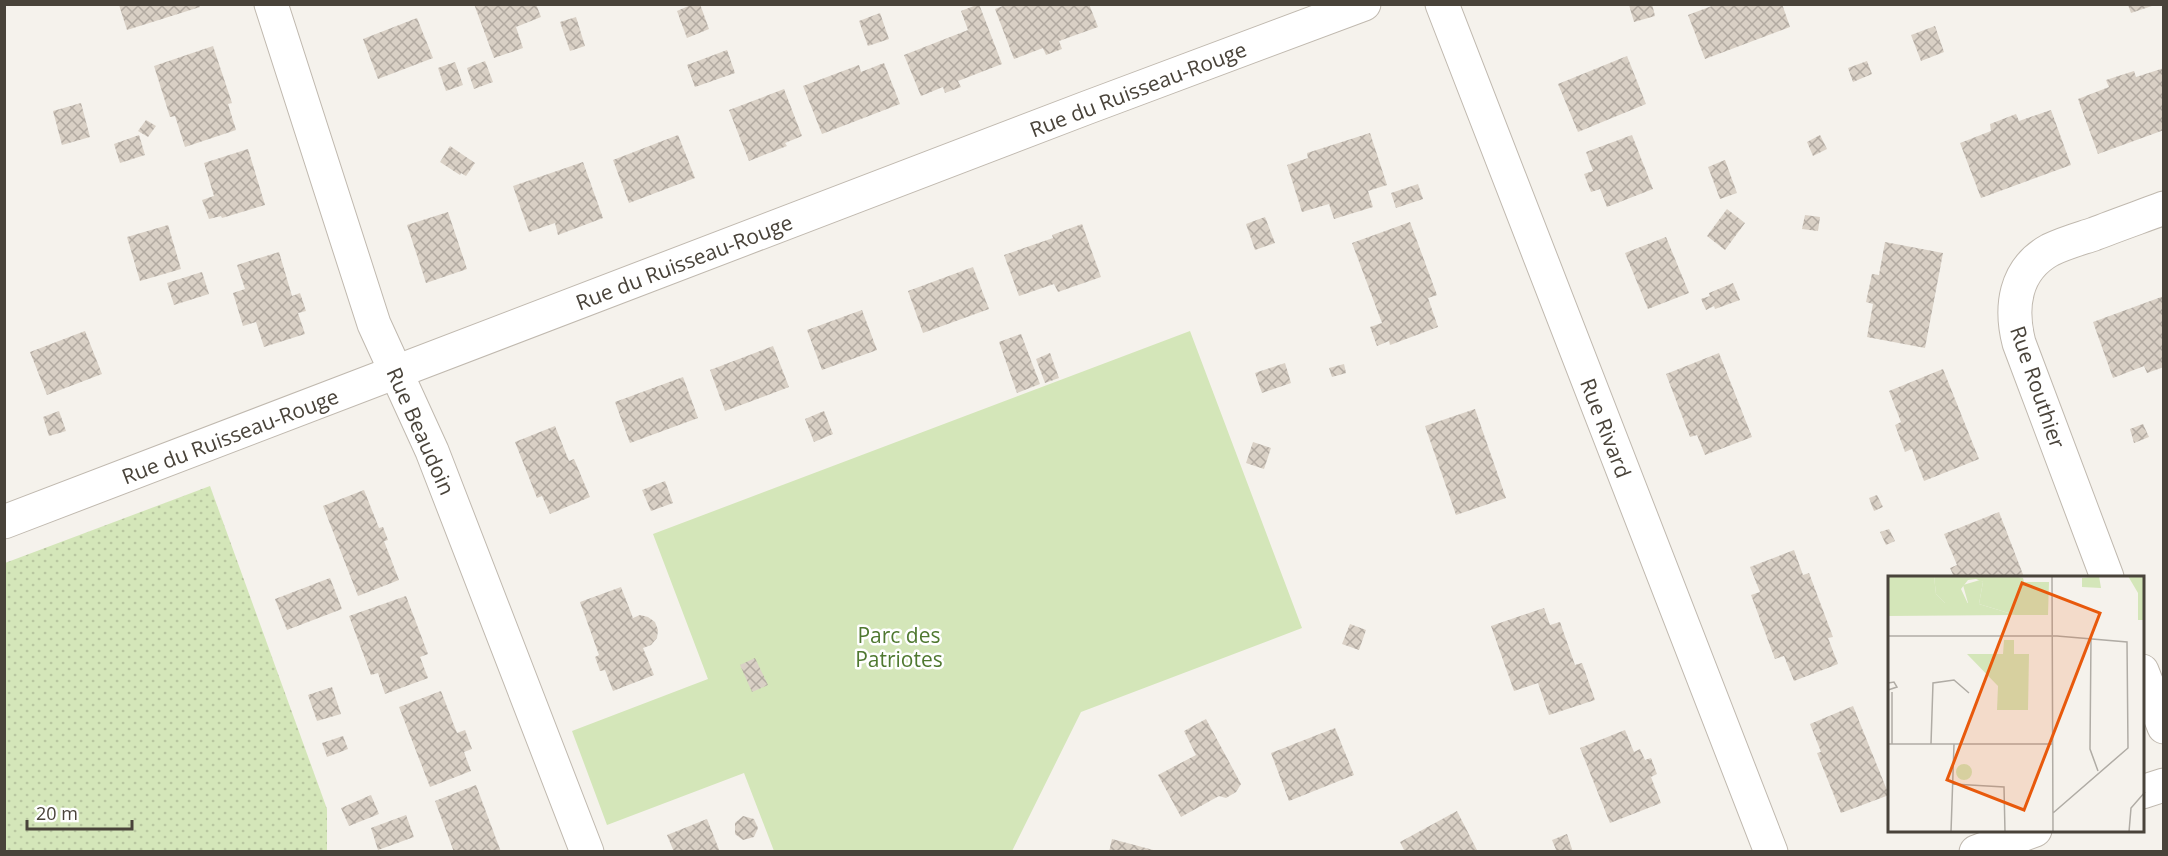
<svg xmlns="http://www.w3.org/2000/svg" width="2168" height="856" font-family="'Open Sans',sans-serif">
	<defs>
		<pattern id="grass-dots" width="8" height="8" patternUnits="userSpaceOnUse" patternTransform="scale(1.5)"><rect width="8" height="8" fill="#d4e6b9"/><path d="M2 2h.1M6 6h.1" fill="none" stroke="#b8c6a0" stroke-width="1.8" stroke-linecap="round"/></pattern>
		<pattern id="building-cross-hatch" width="8" height="8" patternUnits="userSpaceOnUse" patternTransform="scale(1.5)"><rect width="8" height="8" fill="#d9d0c5"/><path d="M0 0l8 8M0 8l8-8" fill="none" stroke="#b2aaa1"/></pattern>
	</defs>
	<rect width="100%" height="100%" fill="#f5f2ec"/>
	<polygon fill="url(#grass-dots)" points="210,486 327,809 327,851 5,851 5,563"/>
	<polygon fill="#d4e6b9" points="1190,331 1302,628 1081,712 1012,851 774,851 744,773 607,825 572,731 708,679 653,534"/>
	<g fill="url(#building-cross-hatch)">
		<polygon points="474,4 536,4 541,17 516,27 523,48 494,58"/>
		<polygon points="693,4 700,4 709,29 687,38 677,11"/>
		<polygon points="979,4 1002,64 958,81 961,87 945,93 943,87 921,96 904,55 968,30 961,11"/>
		<polygon points="1008,4 1089,4 1098,27 1059,41 1062,49 1046,55 1043,48 1014,59 995,9"/>
		<polygon points="1631,4 1652,4 1655,16 1634,22 1629,5"/>
		<polygon points="1717,4 1782,4 1790,27 1705,59 1688,15"/>
		<polygon points="119,5 199,5 200,7 127,30"/>
		<polygon points="2128,5 2155,5 2131,13"/>
		<polygon points="880,13 889,39 868,46 859,21"/>
		<polygon points="576,17 585,46 570,51 560,22"/>
		<polygon points="417,18 433,58 378,79 363,39"/>
		<polygon points="1935,26 1944,52 1921,61 1911,35"/>
		<polygon points="213,46 232,103 228,104 236,130 185,147 175,116 170,117 154,66"/>
		<polygon points="727,50 735,73 695,87 687,65"/>
		<polygon points="1627,56 1646,104 1578,132 1558,84"/>
		<polygon points="485,61 493,82 474,89 467,68"/>
		<polygon points="1867,61 1872,74 1853,82 1848,68"/>
		<polygon points="455,62 463,85 446,91 438,68"/>
		<polygon points="884,63 900,104 822,134 803,86 859,65 861,72"/>
		<polygon points="2164,68 2164,130 2098,154 2078,99 2109,87 2106,80 2134,71 2136,77"/>
		<polygon points="784,89 802,136 785,143 787,146 749,161 729,110"/>
		<polygon points="81,103 90,137 62,145 53,111"/>
		<polygon points="2051,110 2071,165 1981,198 1960,143 1991,131 1990,124 2016,114 2019,121"/>
		<polygon points="146,120 156,126 148,137 138,131"/>
		<polygon points="1370,133 1387,185 1368,191 1373,207 1334,219 1329,204 1302,212 1287,165 1308,158 1307,153"/>
		<polygon points="139,135 145,155 120,163 114,144"/>
		<polygon points="678,135 695,178 629,203 613,160"/>
		<polygon points="1632,135 1653,189 1607,207 1600,189 1591,192 1584,174 1593,171 1586,152"/>
		<polygon points="1820,135 1827,149 1813,156 1807,142"/>
		<polygon points="450,146 475,163 466,176 461,173 460,175 440,162"/>
		<polygon points="248,149 265,205 222,218 221,216 209,219 202,200 214,196 204,163"/>
		<polygon points="1725,160 1737,193 1720,199 1708,167"/>
		<polygon points="583,162 603,218 558,235 555,223 529,232 513,186"/>
		<polygon points="1418,184 1423,199 1396,208 1391,193"/>
		<polygon points="1727,209 1745,223 1725,250 1707,236"/>
		<polygon points="448,212 467,269 426,283 407,225"/>
		<polygon points="1805,215 1820,217 1818,231 1802,229"/>
		<polygon points="1265,217 1275,243 1255,250 1246,224"/>
		<polygon points="1410,222 1437,295 1428,298 1438,327 1390,345 1389,341 1377,346 1370,327 1382,323 1352,243"/>
		<polygon points="1082,224 1101,277 1058,292 1054,284 1019,296 1004,255 1053,238 1052,235"/>
		<polygon points="168,225 181,269 140,281 127,237"/>
		<polygon points="1666,237 1689,293 1648,309 1625,253"/>
		<polygon points="1885,242 1943,253 1925,348 1867,337 1873,304 1866,302 1872,274 1879,275"/>
		<polygon points="279,252 292,296 300,293 306,311 298,313 305,334 264,347 256,322 243,326 233,293 245,289 237,265"/>
		<polygon points="973,267 989,309 923,333 908,291"/>
		<polygon points="202,272 209,294 174,305 167,283"/>
		<polygon points="1733,283 1740,300 1715,309 1714,306 1706,310 1701,299 1710,296 1709,293"/>
		<polygon points="2164,296 2164,367 2147,373 2144,366 2113,378 2093,322"/>
		<polygon points="862,310 877,350 822,370 807,330"/>
		<polygon points="85,331 102,374 47,395 30,352"/>
		<polygon points="1021,334 1040,384 1017,393 999,342"/>
		<polygon points="773,346 789,387 725,411 710,370"/>
		<polygon points="1050,353 1059,378 1045,383 1036,359"/>
		<polygon points="1719,353 1752,437 1705,455 1697,435 1690,437 1666,374"/>
		<polygon points="1285,363 1291,383 1262,393 1255,373"/>
		<polygon points="1344,364 1346,373 1332,377 1329,368"/>
		<polygon points="1943,369 1979,459 1924,481 1912,449 1905,452 1895,425 1901,422 1889,391"/>
		<polygon points="683,377 698,418 630,443 615,402"/>
		<polygon points="1475,409 1506,498 1456,515 1425,426"/>
		<polygon points="59,411 66,431 49,436 43,417"/>
		<polygon points="824,411 833,434 814,442 805,419"/>
		<polygon points="2143,424 2149,437 2134,443 2130,429"/>
		<polygon points="555,426 569,461 574,459 590,497 550,514 542,496 537,498 515,442"/>
		<polygon points="1253,442 1271,448 1264,469 1246,463"/>
		<polygon points="665,481 673,503 651,511 642,490"/>
		<polygon points="364,490 379,528 383,527 388,540 384,541 399,580 358,596 323,506"/>
		<polygon points="1877,495 1883,507 1874,511 1869,498"/>
		<polygon points="1999,512 2024,577 1954,577 1950,568 1957,565 1944,534"/>
		<polygon points="1889,529 1895,541 1886,545 1880,532"/>
		<polygon points="1794,550 1803,575 1809,573 1833,637 1828,638 1838,664 1794,681 1784,656 1775,659 1751,595 1760,592 1750,567"/>
		<polygon points="330,578 342,609 287,630 275,599"/>
		<polygon points="621,587 633,618 640,615 648,617 655,622 658,630 657,638 651,645 643,648 654,675 613,691 605,670 600,671 595,657 599,655 580,602"/>
		<polygon points="406,596 428,654 420,657 428,678 385,694 378,673 371,675 349,616"/>
		<polygon points="1544,608 1550,625 1560,622 1575,665 1582,663 1595,700 1549,715 1538,683 1514,691 1491,626"/>
		<polygon points="1350,624 1366,630 1359,650 1342,644"/>
		<polygon points="755,658 768,685 752,692 740,665"/>
		<polygon points="332,687 341,714 317,721 308,695"/>
		<polygon points="441,691 457,733 465,730 472,749 464,752 471,771 430,787 399,707"/>
		<polygon points="1853,706 1889,795 1841,813 1817,753 1821,752 1810,724"/>
		<polygon points="1206,719 1241,784 1236,792 1226,798 1219,796 1181,817 1158,775 1196,755 1184,731"/>
		<polygon points="1335,728 1354,775 1289,801 1271,753"/>
		<polygon points="1625,730 1634,752 1640,749 1645,760 1651,758 1657,774 1651,777 1661,803 1610,823 1580,748"/>
		<polygon points="343,736 348,749 327,757 322,743"/>
		<polygon points="476,785 501,852 454,852 435,801"/>
		<polygon points="371,795 379,814 349,826 341,808"/>
		<polygon points="1457,811 1478,852 1405,852 1400,842"/>
		<polygon points="406,815 414,837 378,850 371,828"/>
		<polygon points="743,816 754,819 758,828 754,837 743,840 735,834 735,823"/>
		<polygon points="707,819 720,852 674,852 667,835"/>
		<polygon points="1567,834 1573,852 1557,852 1552,840"/>
		<polygon points="1112,839 1157,851 1157,852 1109,852"/>
	</g>
	<g fill="none" stroke-linecap="round" stroke-linejoin="round">
		<defs>
			<g id="minor">
				<polyline points="271,4 374,324 432,451 587,852"/>
				<polyline points="1442,4 1771,852"/>
				<polyline points="4,522 1086,108 1364,4"/>
				<path d="M2107,577L2019,343C2010,308 2014,270 2050,250C2064,243 2079,239 2094,234C2117,225 2140,217 2164,208"/>
				<polyline points="2142,671 2164,727"/>
				<polyline points="2142,792 2164,785"/>
				<polyline points="1976,852 2035,830"/>
			</g>
		</defs>
		<use href="#minor" stroke="#c0b9af" stroke-width="35"/>
		<use href="#minor" stroke="#fff" stroke-width="33"/>
	</g>
	<g text-anchor="middle" dominant-baseline="central" stroke-width="5" stroke-linejoin="round" paint-order="stroke">
		<g font-size="21" fill="#49433a" stroke="#fff">
			<text transform="translate(1138 89) rotate(-21)">Rue du Ruisseau-Rouge</text>
			<text transform="translate(684 262) rotate(-21)">Rue du Ruisseau-Rouge</text>
			<text transform="translate(2038 387) rotate(71)">Rue Routhier</text>
			<text transform="translate(1606 428) rotate(69)">Rue Rivard</text>
			<text transform="translate(421 431) rotate(66)">Rue Beaudoin</text>
			<text transform="translate(230 436) rotate(-21)">Rue du Ruisseau-Rouge</text>
		</g>
		<g font-size="21" fill="#4f7830" stroke="#fff">
			<text x="899" y="635">Parc des<tspan x="899" dy="24">Patriotes</tspan></text>
		</g>
	</g>
	<g transform="translate(1888 576)">
		<rect width="256" height="256" fill="#f5f2ec"/>
		<path d="M46,0H125L135,2L136,6H161L160,39H127L91,28L95,6L88,3L80,4L73,13L80,28L57,27L48,18Z" fill="#d4e6b9"/>
		<path d="M0,0H46L48,18L57,27H80L75,9L92,4L95,6L91,28L127,39L0,40ZM211,0L213,12L194,11V2ZM240,0H256V44H250V17ZM68 196a8 8 0 1 1 16 0a8 8 0 1 1-16 0Z" fill="#d4e6b9"/>
		<path d="M116,64H126V78H141L140,134H109L110,110L79,78H115Z" fill="#d4e6b9"/>
		<path fill="none" stroke="#b0aca5" stroke-width="1.5" d="M164,0L165,256M0,60H169L239,66L240,172L165,237M203,62L202,173L210,195M0,107L6,106L9,111L0,114M4,116V168M0,168H164M43,168L45,107L66,104L81,117M65,208L116,211L117,256M63,256L66,168M241,256L243,232L257,216"/>
		<path fill="#e8590c" fill-opacity="0.15" stroke="#e8590c" stroke-width="3" d="M134,7L212,37L136,234L59,204Z"/>
		<rect width="256" height="256" fill="none" stroke="#49433a" stroke-width="3"/>
	</g>
	<rect width="2168" height="856" fill="none" stroke="#49433a" stroke-width="12"/>
	<path d="M27 820v9h105v-9" fill="none" stroke="#49433a" stroke-width="3"/>
	<text x="36" y="820" font-size="18" fill="#49433a" stroke="#ffffff" stroke-width="4.5" paint-order="stroke">20 m</text>
</svg>
